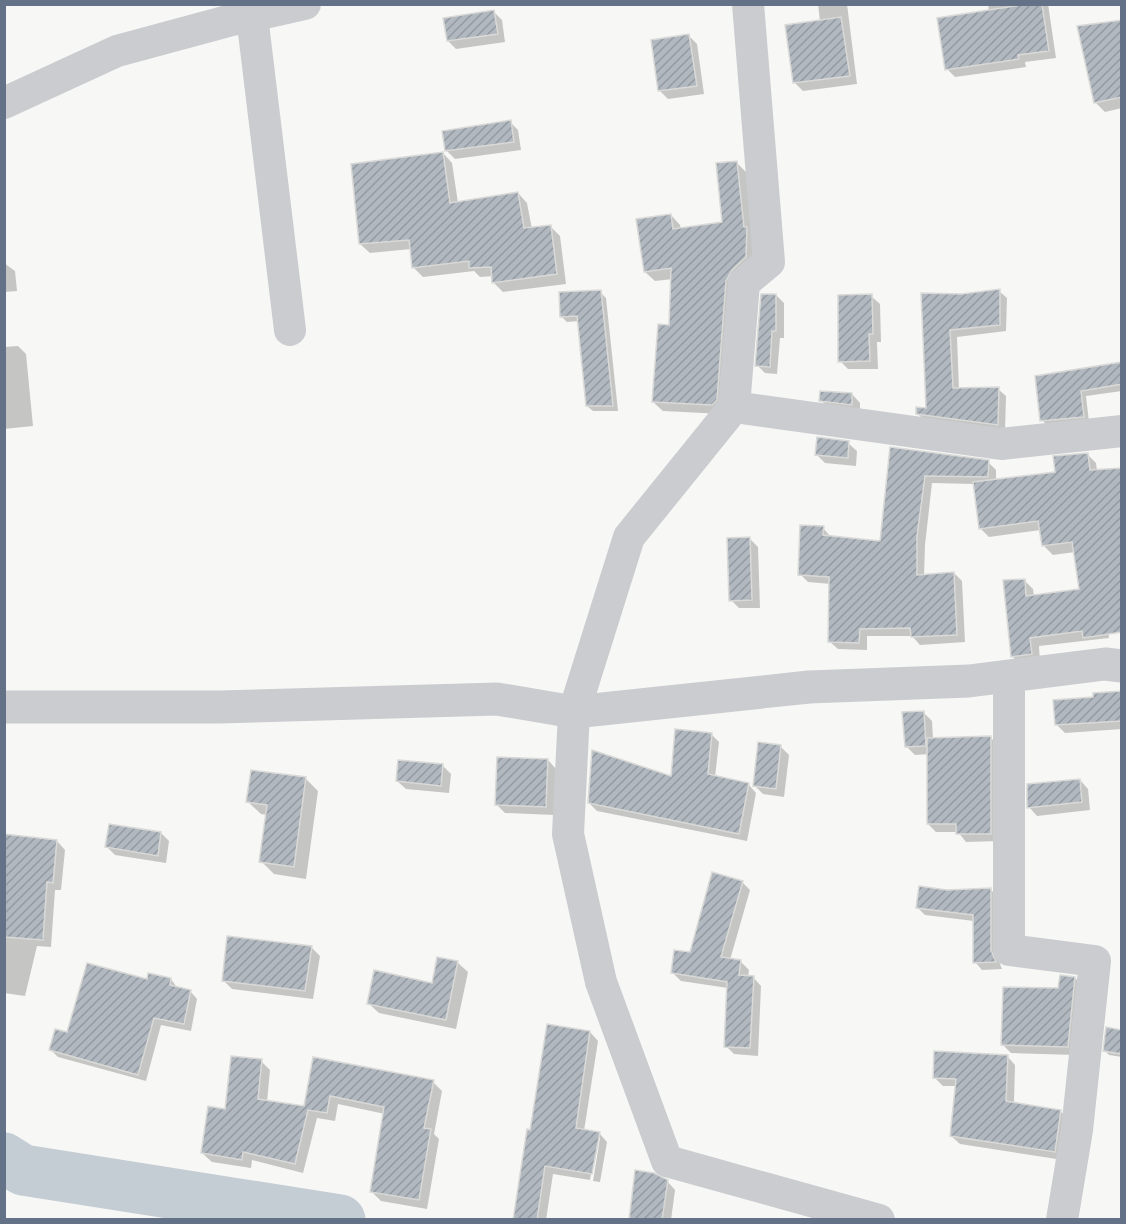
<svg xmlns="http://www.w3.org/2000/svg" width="1126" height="1224" font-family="Cabin,sans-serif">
	<defs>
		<pattern id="building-hatch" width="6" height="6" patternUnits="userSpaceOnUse" patternTransform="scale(1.5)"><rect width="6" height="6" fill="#b2b8bf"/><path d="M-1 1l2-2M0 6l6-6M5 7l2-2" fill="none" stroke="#949aa1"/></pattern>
	</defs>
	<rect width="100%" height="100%" fill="#f7f8f5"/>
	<g fill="#0003">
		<polygon points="818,4 847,4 857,84 803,91 795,83 820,21"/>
		<polygon points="988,4 1048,4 1056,58 1025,62 1026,67 955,77 947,69 989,12"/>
		<polygon points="494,12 502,20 505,42 456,49 448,41"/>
		<polygon points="1122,21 1122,108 1105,112 1095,102"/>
		<polygon points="689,36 697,44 704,94 668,99 660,91"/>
		<polygon points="510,122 518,130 521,150 455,159 447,151"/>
		<polygon points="443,153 452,163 458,203 518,193 527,203 532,229 551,227 560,236 566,284 503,292 493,282 493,276 480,277 474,271 423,277 414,268 411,249 370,253 360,244"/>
		<polygon points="737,163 746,172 756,238 722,414 663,411 653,402 671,326 673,279 655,281 645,272 671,215 680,225 681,230 724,223"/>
		<polygon points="4,263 15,271 17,291 4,292"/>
		<polygon points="999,291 1007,298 1006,331 957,337 959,389 998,389 1006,396 1005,432 925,421 917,413 928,409 922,295 962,295"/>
		<polygon points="600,292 606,298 618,411 593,411 587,406 579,321 567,322 561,316"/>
		<polygon points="776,295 784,303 784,338 780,338 777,374 765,373 757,365"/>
		<polygon points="871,296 880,304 881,342 877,342 878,369 848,369 840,361"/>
		<polygon points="18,346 26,354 33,426 4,429 4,347"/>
		<polygon points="1122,363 1122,391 1086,396 1089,422 1048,426 1042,420 1037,377"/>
		<polygon points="852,394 860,403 860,413 829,409 821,400"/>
		<polygon points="848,443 857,451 856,466 825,463 817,455"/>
		<polygon points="891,448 988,462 996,470 996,481 1056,473 1087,454 1096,463 1097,471 1109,638 1039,646 1040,663 1021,665 1012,656 1024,580 1033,589 1034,596 1080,590 1075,552 1053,555 1044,546 1041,530 989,537 980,528 974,484 932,483 925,545 924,576 954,573 962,581 965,642 920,645 912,636 867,636 867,650 838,649 830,642 831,584 808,582 800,574 823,528 831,537 881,543"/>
		<polygon points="750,539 758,547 760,608 739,608 731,600"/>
		<polygon points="1122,693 1122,729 1065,733 1057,725 1094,698"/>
		<polygon points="923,712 932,721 933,739 990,737 999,746 999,841 966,842 958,832 936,832 928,824 929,754 915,755 906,746"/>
		<polygon points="711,734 719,742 715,777 749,785 756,793 747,841 597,811 589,803 672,778"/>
		<polygon points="780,746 789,755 784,797 763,794 755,786"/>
		<polygon points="548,760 556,769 554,815 505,813 497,805"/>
		<polygon points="443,766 451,774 449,793 406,789 397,781"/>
		<polygon points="306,779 318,791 306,879 274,874 261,861 267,815 261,814 248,802"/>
		<polygon points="1080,780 1088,789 1090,810 1037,816 1029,807"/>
		<polygon points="161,833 169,841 166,863 115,855 107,847"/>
		<polygon points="57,841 65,850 61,890 55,890 51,947 37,946 25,996 4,993 4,853"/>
		<polygon points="742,882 750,890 730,960 741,962 749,970 748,977 753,977 761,986 758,1056 734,1054 726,1046 728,988 681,981 672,972 691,954"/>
		<polygon points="990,889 998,897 998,959 1002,969 982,970 975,962 974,921 925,915 918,908 947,891"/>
		<polygon points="311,947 320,956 313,999 232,989 224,981"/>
		<polygon points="457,962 468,972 456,1029 379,1013 368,1003 434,985"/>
		<polygon points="1075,978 1083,986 1076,1055 1011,1053 1003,1045"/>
		<polygon points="171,979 178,989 190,991 197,999 191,1031 161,1025 146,1081 58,1057 51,1050 68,1034 148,981"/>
		<polygon points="1122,1031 1122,1057 1109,1055 1105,1051"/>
		<polygon points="590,1032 598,1041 584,1131 599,1133 607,1142 600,1182 593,1181 600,1138 597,1138 590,1180 553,1174 546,1220 515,1220 531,1132"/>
		<polygon points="1007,1056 1015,1065 1014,1103 1060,1111 1069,1119 1063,1160 960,1144 951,1136 957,1086 943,1086 934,1077"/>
		<polygon points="314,1058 433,1082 442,1091 434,1134 439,1139 427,1209 381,1201 372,1192 385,1114 338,1104 335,1121 317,1118 303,1173 252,1160 251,1168 212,1162 202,1153 226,1111 261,1061 270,1070 267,1102 306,1108"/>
		<polygon points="667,1181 675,1190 671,1220 630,1220"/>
	</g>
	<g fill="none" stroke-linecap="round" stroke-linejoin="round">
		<polyline stroke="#c5cdd4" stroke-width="51" points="4,1158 23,1170 340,1220"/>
	</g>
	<g fill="url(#building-hatch)" stroke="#d9dad7" stroke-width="1.5">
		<polygon points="1027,4 1042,4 1049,51 1018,55 1019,59 945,70 937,18"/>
		<polygon points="494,10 498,34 447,41 443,18"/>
		<polygon points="841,17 850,76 793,83 785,25"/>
		<polygon points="1122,20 1122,97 1094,103 1077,26"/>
		<polygon points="689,34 697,86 658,91 651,40"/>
		<polygon points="511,120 514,142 445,151 442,131"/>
		<polygon points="443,152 450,203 518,192 524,228 551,225 557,274 492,283 491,267 469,268 469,261 412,268 409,240 359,244 351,164"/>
		<polygon points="737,161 744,227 747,227 746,257 732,270 726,281 717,400 712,405 652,402 658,324 669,325 671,268 644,272 636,219 671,214 673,229 722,222 716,163"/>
		<polygon points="1000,289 1000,325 950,330 953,388 999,387 998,425 916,414 916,407 926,408 921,293 962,294"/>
		<polygon points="601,290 613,406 586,406 577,316 560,317 559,292"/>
		<polygon points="761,294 776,294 776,331 772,331 770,367 755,366"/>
		<polygon points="872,294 873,334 869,334 870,361 838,362 838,295"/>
		<polygon points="1122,362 1122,384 1081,391 1084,417 1040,421 1035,376"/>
		<polygon points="820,391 852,393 852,405 819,401"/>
		<polygon points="817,437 849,441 848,458 815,455"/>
		<polygon points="890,447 989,460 988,477 925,476 917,536 917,575 954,572 957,635 911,637 910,628 860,629 859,643 828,642 829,577 798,575 800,525 824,526 823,535 880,541"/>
		<polygon points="1088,453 1090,470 1122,468 1122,632 1083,638 1082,631 1030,638 1032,654 1011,657 1003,580 1025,579 1026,596 1079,589 1072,542 1042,546 1038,521 979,529 973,482 1055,472 1053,456"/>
		<polygon points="750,537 752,600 729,601 727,538"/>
		<polygon points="1122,691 1122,721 1055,725 1053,700 1093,697 1093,693"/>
		<polygon points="924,711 926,746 905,747 902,712"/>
		<polygon points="675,729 712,733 708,774 749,783 739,834 588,803 592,750 671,776"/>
		<polygon points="991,736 991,834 956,834 956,824 927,824 927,738"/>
		<polygon points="758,742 781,745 776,789 753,786"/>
		<polygon points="497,757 548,759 546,807 495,805"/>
		<polygon points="398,760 443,764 441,786 396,781"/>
		<polygon points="251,770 306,777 294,867 259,862 267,805 246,802"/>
		<polygon points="1080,779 1082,802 1027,808 1027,784"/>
		<polygon points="109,824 161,832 158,856 105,847"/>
		<polygon points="4,834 57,840 53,883 47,882 43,940 4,937"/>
		<polygon points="712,872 743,881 721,957 741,960 739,975 754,976 750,1048 724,1047 727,982 671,973 674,950 690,952"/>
		<polygon points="919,886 947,890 991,888 991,950 996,962 973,963 973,915 916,908"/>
		<polygon points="227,936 312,946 305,991 222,981"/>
		<polygon points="437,957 458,961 446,1020 367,1004 374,970 432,983"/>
		<polygon points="87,963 147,979 148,973 171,978 170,985 191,990 184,1024 154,1018 138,1075 49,1050 55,1029 67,1032"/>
		<polygon points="1060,975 1075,977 1068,1047 1001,1045 1003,987 1058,988"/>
		<polygon points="547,1024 590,1031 576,1128 600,1132 592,1174 545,1166 537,1220 513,1220 527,1129 530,1130"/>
		<polygon points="1106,1027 1122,1030 1122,1054 1103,1051"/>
		<polygon points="934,1051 1008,1055 1006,1101 1061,1110 1055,1152 950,1136 956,1079 933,1078"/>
		<polygon points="231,1056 262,1059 258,1099 304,1106 313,1057 434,1080 424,1128 431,1129 419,1200 370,1192 384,1107 330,1096 327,1113 308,1110 295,1164 243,1152 242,1160 201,1153 208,1106 225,1109"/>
		<polygon points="635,1170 654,1173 668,1180 662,1220 629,1220"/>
	</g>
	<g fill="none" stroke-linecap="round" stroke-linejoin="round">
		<g stroke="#caccd0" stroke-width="32">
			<polyline points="748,4 769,262 744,283 734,407 629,537 574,712 568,834 601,982 667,1161 879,1220"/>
			<polyline points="252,16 290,330"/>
			<polyline points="4,103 117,51 228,21 305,4"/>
			<polyline points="734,407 1001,444 1122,431"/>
			<polyline points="1009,676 1009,950 1095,961 1077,1130 1062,1220"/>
		</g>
		<polyline stroke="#caccd0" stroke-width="33" points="4,707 219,707 497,699 574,712 809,687 969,681 1105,664 1122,666"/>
	</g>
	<rect width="1126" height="1224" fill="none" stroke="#647288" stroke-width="12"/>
</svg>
